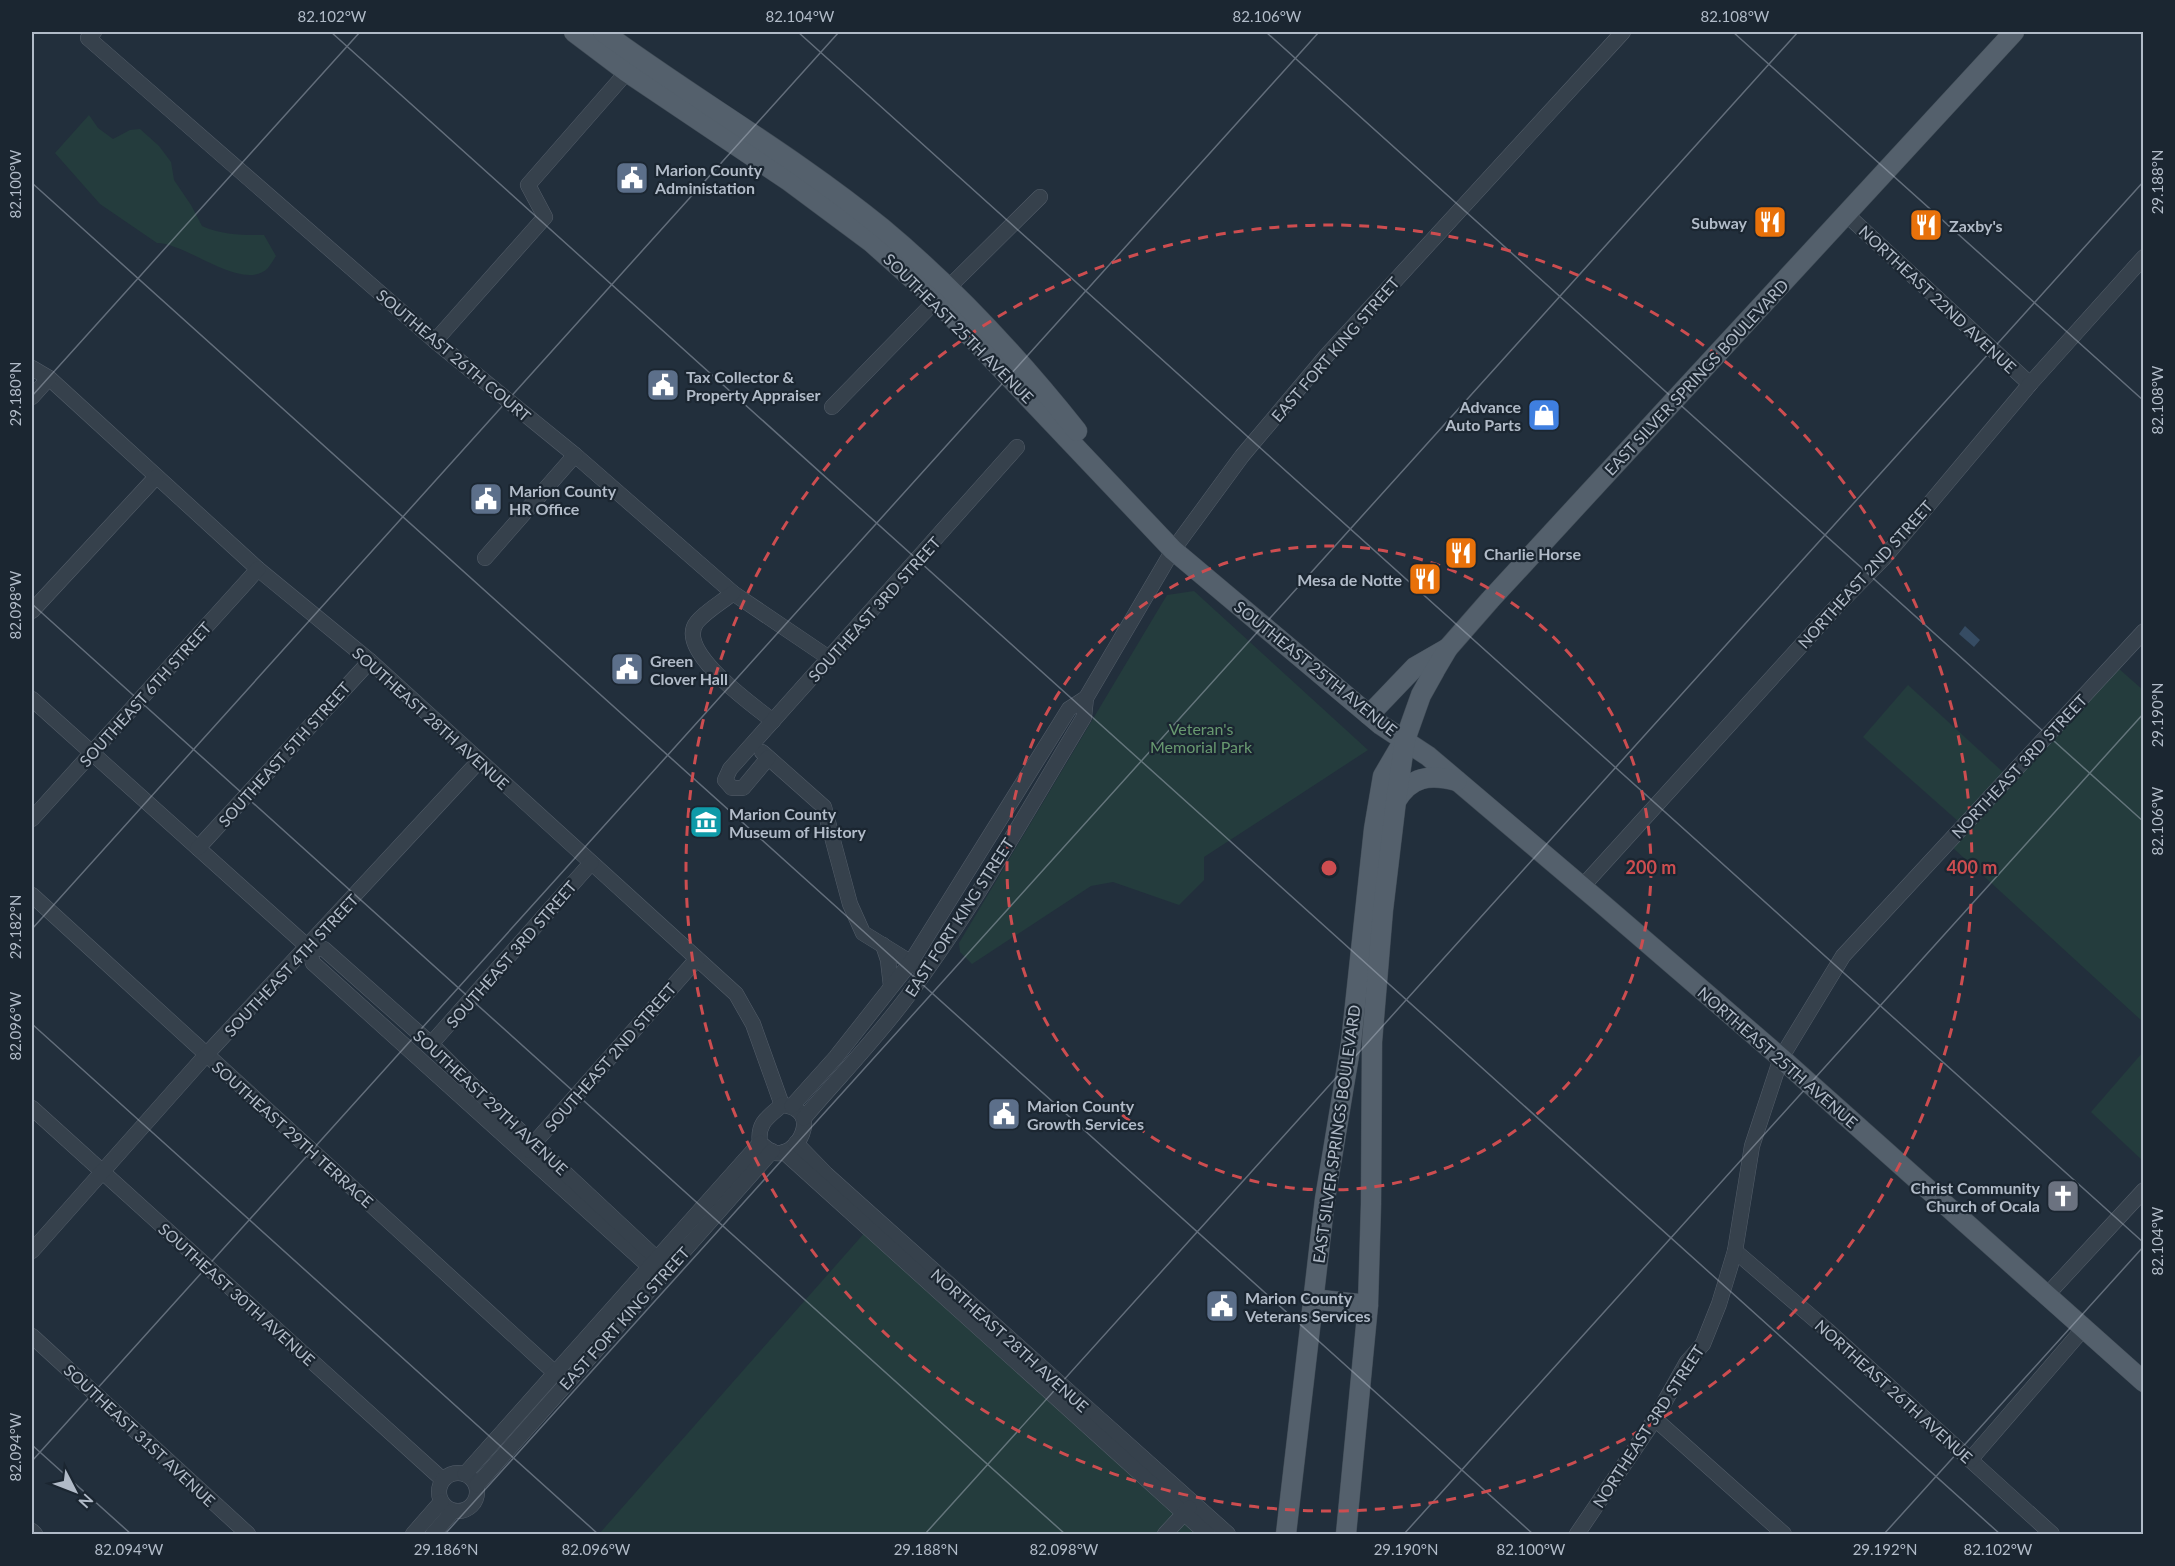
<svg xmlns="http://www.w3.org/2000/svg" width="2175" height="1566" font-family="Lato,sans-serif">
	<rect width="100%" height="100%" fill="#222f3c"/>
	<g fill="#243c3d">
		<path d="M89,115L98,128L113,139L130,130L140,129L159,146L171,162L174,180L191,205L202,226C222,235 242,235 264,235L276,256C274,259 271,264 268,268C243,293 187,243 157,243L100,204L55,153Z"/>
		<polygon points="1194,591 1368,750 1204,857 1204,880 1179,905 1113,882 1091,886 972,964 960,952 959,943 1167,595"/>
		<polygon points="2118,668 2143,690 2143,1022 1952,847"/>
		<polygon points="1908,685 2004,773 1959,822 1863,737"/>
		<polygon points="2143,1052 2143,1161 2091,1112"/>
		<polygon points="867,1230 1203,1534 599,1534"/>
	</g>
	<polygon fill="#364c63" points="1965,626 1980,640 1974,647 1959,634"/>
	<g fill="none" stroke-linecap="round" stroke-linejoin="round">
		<defs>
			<g id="minor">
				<polyline points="94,32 88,38 435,341 575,455 733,593 829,658"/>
				<polyline points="1846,214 2030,384"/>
				<polyline points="435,341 545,217 528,185 633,65"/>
				<polyline points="32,368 49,378 258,569 370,661 736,994 753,1024 782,1105"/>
				<polyline points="32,397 49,378"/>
				<polyline points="832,407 948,288 1040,197"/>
				<polyline points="485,558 575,455"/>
				<path d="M733,593C722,602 706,611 697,622C674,650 754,706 773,721"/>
				<polyline points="32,611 156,477"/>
				<polyline points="32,699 308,947 313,963 661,1277"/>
				<polyline points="762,752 824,807 850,904 863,933 918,967"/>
				<polyline points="768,758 743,788 732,788 725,780 730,769 1017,447"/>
				<polyline points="32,819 258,569"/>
				<polyline points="198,848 370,661"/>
				<polyline points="1582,887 1836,607 1883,559 2030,384 2144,257"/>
				<polyline points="32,895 554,1372"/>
				<polyline points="883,945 888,960 891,986"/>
				<polyline points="308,947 324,949 431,1044 489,1102 668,1269"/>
				<polyline points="431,1044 591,863"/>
				<path d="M782,1105C825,1109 796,1162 772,1152C768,1150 764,1146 760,1143C757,1123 768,1117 782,1105Z"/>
				<polyline points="792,1106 836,1057 911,962 1069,709 1086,698"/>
				<polyline points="32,1108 443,1480"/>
				<path d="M804,1118C838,1078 875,1040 907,997C973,909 1027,811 1084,717L1086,698L1173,550L1242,456L1327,355L1623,32"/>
				<polyline points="796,1143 826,1174 1228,1534"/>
				<polyline points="528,1150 697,959"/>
				<polyline points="784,1152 1207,1534"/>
				<polyline points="32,1251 206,1055 479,761"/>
				<polyline points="1735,1251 1827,1330 2052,1534"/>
				<polyline points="2047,1295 2144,1190"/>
				<polyline points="32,1336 248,1534"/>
				<polyline points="1655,1419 1784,1534"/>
				<polyline points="1970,1460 2084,1328"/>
				<circle cx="458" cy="1492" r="19"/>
				<polyline points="465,1474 760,1143"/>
				<polyline points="477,1485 772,1151"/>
				<polyline points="32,1531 35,1534"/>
				<polyline points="413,1534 441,1502"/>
				<polyline points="433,1534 453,1511"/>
				<polyline points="1165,1534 1189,1508"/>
				<polyline points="1577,1534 1655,1419 1687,1362 1703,1344 1719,1304 1735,1251 1752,1146 1781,1058 1843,956 2144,631"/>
			</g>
			<g id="major">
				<polyline points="574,32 627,72 789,181 871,242 936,300 1173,550 1381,725 1428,756 1600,902 1781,1058 2144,1382"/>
				<path d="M603,32C694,99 794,156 882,228C954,288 1019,358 1077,431"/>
				<polyline points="1369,715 1415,667 1448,648"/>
				<path d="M1396,801C1411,776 1430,774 1457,781"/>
				<polyline points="1312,1299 1368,1305"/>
				<polyline points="1286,1534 1325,1199 1351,1043 1374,829 1383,776 1400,747"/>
				<polyline points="1346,1534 1368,1305 1371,1204 1372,1042 1383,910 1396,801 1405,740 1421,695 1435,670 1448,648 1490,600 2014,32"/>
			</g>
		</defs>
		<use href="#minor" stroke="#545e6a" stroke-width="16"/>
		<use href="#major" stroke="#3f4a55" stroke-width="21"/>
		<use href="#minor" stroke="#36414c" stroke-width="15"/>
		<use href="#major" stroke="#54606c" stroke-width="20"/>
	</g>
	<path fill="none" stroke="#b1bbc8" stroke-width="1.5" stroke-opacity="0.45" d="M331,32L2000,1534M798,32L2144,1243M1266,32L2144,822M1733,32L2144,401M32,183L1533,1534M32,396L360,32M32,604L1065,1534M32,929L839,32M32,1024L598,1534M32,1445L131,1534M32,1461L1319,32M445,1534L1798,32M925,1534L2144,181M1404,1534L2144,713M1884,1534L2144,1246"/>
	<g fill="none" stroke="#cd4d50" stroke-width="3" stroke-dasharray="10 8">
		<circle cx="1329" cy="868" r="322"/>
		<circle cx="1329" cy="868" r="643"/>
	</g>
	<defs>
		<symbol id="civic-square" viewBox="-11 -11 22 22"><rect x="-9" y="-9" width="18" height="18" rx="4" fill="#5c6f8a" stroke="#1b2631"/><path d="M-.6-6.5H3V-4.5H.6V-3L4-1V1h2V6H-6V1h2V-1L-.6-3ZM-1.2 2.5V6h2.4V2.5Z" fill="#fff"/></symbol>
		<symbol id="restaurant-square" viewBox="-11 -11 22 22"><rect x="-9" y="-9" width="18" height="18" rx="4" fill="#e8710a" stroke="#1b2631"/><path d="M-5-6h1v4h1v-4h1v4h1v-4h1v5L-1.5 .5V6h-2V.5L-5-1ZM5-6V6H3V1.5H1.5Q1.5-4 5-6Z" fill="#fff"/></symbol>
		<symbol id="shop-square" viewBox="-11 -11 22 22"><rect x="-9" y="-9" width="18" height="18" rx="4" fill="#3f7fe0" stroke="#1b2631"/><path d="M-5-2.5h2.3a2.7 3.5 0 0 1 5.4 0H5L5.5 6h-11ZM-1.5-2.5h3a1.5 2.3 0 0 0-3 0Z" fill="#fff"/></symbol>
		<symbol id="museum-square" viewBox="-11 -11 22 22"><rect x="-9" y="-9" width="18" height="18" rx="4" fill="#0f9aa8" stroke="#1b2631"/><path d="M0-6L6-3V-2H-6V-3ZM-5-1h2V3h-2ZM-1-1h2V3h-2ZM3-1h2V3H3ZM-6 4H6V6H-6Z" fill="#fff"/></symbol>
		<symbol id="church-square" viewBox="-11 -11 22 22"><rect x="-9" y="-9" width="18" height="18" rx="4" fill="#6b7280" stroke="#1b2631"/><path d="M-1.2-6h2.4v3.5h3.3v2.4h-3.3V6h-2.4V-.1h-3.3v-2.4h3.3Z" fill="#fff"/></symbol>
	</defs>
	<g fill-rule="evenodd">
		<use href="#civic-square" x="613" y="159" width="38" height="38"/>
		<use href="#restaurant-square" x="1751" y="203" width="38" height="38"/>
		<use href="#restaurant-square" x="1907" y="206" width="38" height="38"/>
		<use href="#civic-square" x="644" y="366" width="38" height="38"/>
		<use href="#shop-square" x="1525" y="396" width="38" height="38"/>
		<use href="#civic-square" x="467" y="480" width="38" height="38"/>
		<use href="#restaurant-square" x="1442" y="534" width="38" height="38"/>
		<use href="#restaurant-square" x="1406" y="560" width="38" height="38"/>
		<use href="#civic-square" x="608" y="650" width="38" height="38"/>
		<use href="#museum-square" x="687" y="803" width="38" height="38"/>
		<use href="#civic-square" x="985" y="1095" width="38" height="38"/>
		<use href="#church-square" x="2044" y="1177" width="38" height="38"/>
		<use href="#civic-square" x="1203" y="1287" width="38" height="38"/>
	</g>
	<g text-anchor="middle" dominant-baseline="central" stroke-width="4.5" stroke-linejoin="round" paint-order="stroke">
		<g font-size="16" font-weight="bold" fill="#b1bbc8" stroke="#1b2631" text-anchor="start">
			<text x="655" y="169">Marion County<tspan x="655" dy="18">Administation</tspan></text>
			<text x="1747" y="222" text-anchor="end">Subway</text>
			<text x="1949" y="225">Zaxby's</text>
			<text x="686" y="376">Tax Collector &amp;<tspan x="686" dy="18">Property Appraiser</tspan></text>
			<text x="1521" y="406" text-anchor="end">Advance<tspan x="1521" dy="18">Auto Parts</tspan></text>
			<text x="509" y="490">Marion County<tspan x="509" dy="18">HR Office</tspan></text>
			<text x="1484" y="553">Charlie Horse</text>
			<text x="1402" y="579" text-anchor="end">Mesa de Notte</text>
			<text x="650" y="660">Green<tspan x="650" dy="18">Clover Hall</tspan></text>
			<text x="729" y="813">Marion County<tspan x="729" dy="18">Museum of History</tspan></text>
			<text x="1027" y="1105">Marion County<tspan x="1027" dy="18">Growth Services</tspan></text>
			<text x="2040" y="1187" text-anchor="end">Christ Community<tspan x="2040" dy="18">Church of Ocala</tspan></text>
			<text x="1245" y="1297">Marion County<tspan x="1245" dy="18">Veterans Services</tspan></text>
		</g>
		<g font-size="16" fill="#b1bbc8" stroke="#1b2631">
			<text transform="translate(1938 299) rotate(43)">NORTHEAST 22ND AVENUE</text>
			<text transform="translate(959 328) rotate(45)">SOUTHEAST 25TH AVENUE</text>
			<text transform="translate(1335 349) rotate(-49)">EAST FORT KING STREET</text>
			<text transform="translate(454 355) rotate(40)">SOUTHEAST 26TH COURT</text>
			<text transform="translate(1696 377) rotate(-47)">EAST SILVER SPRINGS BOULEVARD</text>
			<text transform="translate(1865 574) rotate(-48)">NORTHEAST 2ND STREET</text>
			<text transform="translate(874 609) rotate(-48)">SOUTHEAST 3RD STREET</text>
			<text transform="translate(1316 668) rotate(39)">SOUTHEAST 25TH AVENUE</text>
			<text transform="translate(145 694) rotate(-48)">SOUTHEAST 6TH STREET</text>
			<text transform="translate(431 718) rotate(42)">SOUTHEAST 28TH AVENUE</text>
			<text transform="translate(284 754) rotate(-48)">SOUTHEAST 5TH STREET</text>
			<text transform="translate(2019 766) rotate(-47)">NORTHEAST 3RD STREET</text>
			<text transform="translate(959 917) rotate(-57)">EAST FORT KING STREET</text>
			<text transform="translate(511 954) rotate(-49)">SOUTHEAST 3RD STREET</text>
			<text transform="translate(291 965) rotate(-47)">SOUTHEAST 4TH STREET</text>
			<text transform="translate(610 1057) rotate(-49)">SOUTHEAST 2ND STREET</text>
			<text transform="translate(1778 1057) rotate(41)">NORTHEAST 25TH AVENUE</text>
			<text transform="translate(491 1102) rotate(43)">SOUTHEAST 29TH AVENUE</text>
			<text transform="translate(293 1134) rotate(42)">SOUTHEAST 29TH TERRACE</text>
			<text transform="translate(1336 1134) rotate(-82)">EAST SILVER SPRINGS BOULEVARD</text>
			<text transform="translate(237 1294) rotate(42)">SOUTHEAST 30TH AVENUE</text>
			<text transform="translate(624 1318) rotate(-48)">EAST FORT KING STREET</text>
			<text transform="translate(1010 1340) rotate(42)">NORTHEAST 28TH AVENUE</text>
			<text transform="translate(1894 1391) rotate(42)">NORTHEAST 26TH AVENUE</text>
			<text transform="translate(1648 1426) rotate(-57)">NORTHEAST 3RD STREET</text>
			<text transform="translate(140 1435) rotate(43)">SOUTHEAST 31ST AVENUE</text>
		</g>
		<g font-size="16" fill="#689970" stroke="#1b2631">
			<text x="1201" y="728">Veteran's<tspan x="1201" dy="18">Memorial Park</tspan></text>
		</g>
	</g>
	<circle cx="1329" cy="868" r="9" fill="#cd4d50" stroke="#1b2631" stroke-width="3"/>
	<g font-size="18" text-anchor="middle" font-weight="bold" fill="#cd4d50" stroke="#1b2631" stroke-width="4.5" stroke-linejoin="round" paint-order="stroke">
		<text x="1651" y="874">200 m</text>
		<text x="1972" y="874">400 m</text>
	</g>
	<rect width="2175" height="1566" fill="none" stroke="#1b2631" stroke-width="66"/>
	<g transform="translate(75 1491) rotate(132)" stroke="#1b2631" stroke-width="4.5" paint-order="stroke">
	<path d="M0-4.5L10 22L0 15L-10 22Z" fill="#b1bbc8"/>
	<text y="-9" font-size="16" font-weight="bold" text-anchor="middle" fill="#b1bbc8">N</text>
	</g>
	<rect x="33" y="33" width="2109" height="1500" fill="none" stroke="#b1bbc8" stroke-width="2"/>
	<g font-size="15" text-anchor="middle" fill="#b1bbc8">
		<text x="332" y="22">82.102°W</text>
		<text x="800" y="22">82.104°W</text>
		<text x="1267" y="22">82.106°W</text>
		<text x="1735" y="22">82.108°W</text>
		<text transform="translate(2158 182) rotate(-90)" y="5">29.188°N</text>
		<text transform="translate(16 184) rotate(-90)" y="5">82.100°W</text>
		<text transform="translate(16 394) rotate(-90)" y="5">29.180°N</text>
		<text transform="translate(2158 400) rotate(-90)" y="5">82.108°W</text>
		<text transform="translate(16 605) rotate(-90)" y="5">82.098°W</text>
		<text transform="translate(2158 715) rotate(-90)" y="5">29.190°N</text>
		<text transform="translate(2158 821) rotate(-90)" y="5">82.106°W</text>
		<text transform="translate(16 927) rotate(-90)" y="5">29.182°N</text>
		<text transform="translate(16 1026) rotate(-90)" y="5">82.096°W</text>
		<text transform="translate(2158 1241) rotate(-90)" y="5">82.104°W</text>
		<text transform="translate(16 1447) rotate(-90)" y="5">82.094°W</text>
		<text x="129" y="1555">82.094°W</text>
		<text x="446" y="1555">29.186°N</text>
		<text x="596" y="1555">82.096°W</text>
		<text x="926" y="1555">29.188°N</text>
		<text x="1064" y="1555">82.098°W</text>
		<text x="1406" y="1555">29.190°N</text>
		<text x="1531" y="1555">82.100°W</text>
		<text x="1885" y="1555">29.192°N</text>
		<text x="1998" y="1555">82.102°W</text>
	</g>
</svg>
